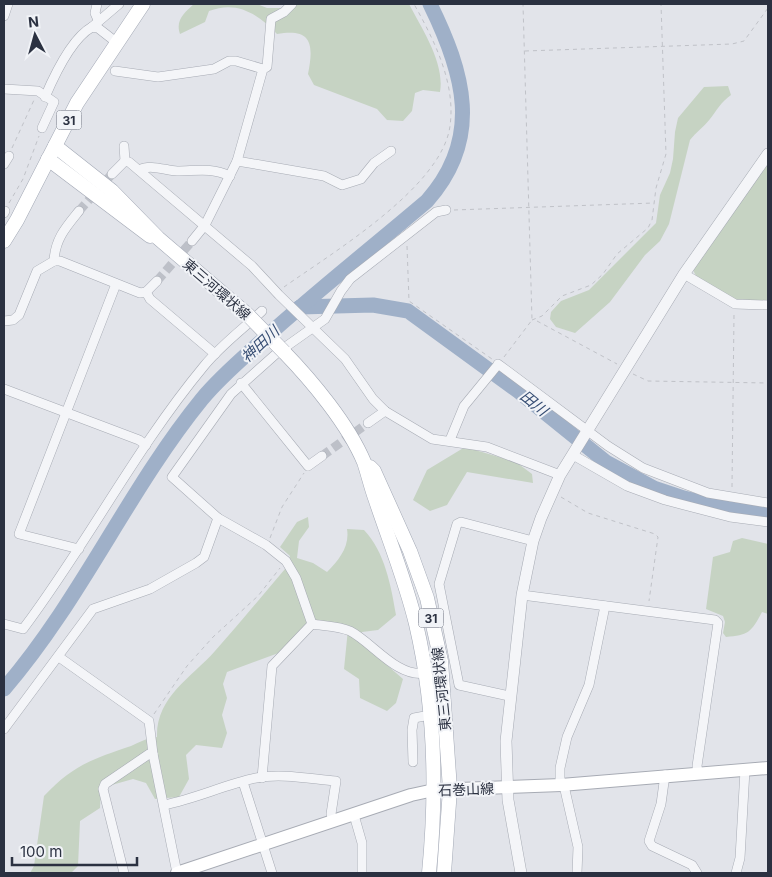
<svg xmlns="http://www.w3.org/2000/svg" width="772" height="877" font-family="Inter,'Noto Sans JP',sans-serif">
	<rect width="100%" height="100%" fill="#e2e4ea"/>
	<g fill="#c6d3c3">
		<path d="M194,4H257L267,8H283L289,4H409C422,29 445,63 440,92L423,90L415,93L412,111L403,121L387,120L377,109L314,85L308,74C314,44 312,28 277,34C258,14 237,0 209,11L205,22L180,34C175,20 185,12 194,4Z"/>
		<path d="M728,86L731,95C721,102 717,110 710,119C704,127 696,132 690,140L669,224L660,241L645,255L610,302L575,333L556,327L550,319L551,312L561,301L589,290L656,223L660,195L670,173L673,159L675,132L678,118L704,87Z"/>
		<polygon points="768,161 768,301 736,300 697,278 692,268"/>
		<polygon points="465,447 516,462 532,474 533,483 467,472 447,505 430,511 413,500 427,470"/>
		<path d="M308,517L309,527L299,541L297,558L313,563L327,572C339,560 350,546 347,529L364,530C385,552 391,586 396,615L378,630L362,632L358,640L403,679L396,703L387,711L360,698L359,679L344,669L348,629L305,626L284,651L227,672L223,684L227,698L222,715L227,733L222,748L196,745L186,755L189,779L179,797L155,799L146,783L133,779L101,788L100,808L80,821L78,866L71,873H30L34,866L44,796C73,765 93,759 131,746C140,742 146,738 157,737C156,697 191,678 215,651C239,624 262,596 285,569L290,556L280,547L297,522Z"/>
		<path d="M742,538L768,544V614L762,612C751,633 748,635 726,637L723,633L725,622L723,616L706,609L713,557L730,552L733,541Z"/>
	</g>
	<g fill="none" stroke-linecap="round" stroke-linejoin="round">
		<g stroke="#9fb0c8" stroke-width="15">
			<polyline points="300,307 373,305 408,311 518,391 606,462 654,488 684,498 730,509 768,514"/>
			<path d="M4,689C81,600 128,490 202,399C221,376 243,358 265,338C317,291 373,247 427,201C483,138 464,73 430,4"/>
		</g>
		<g stroke="#bdc0c8" stroke-width="9" stroke-dasharray="9 4.5" stroke-linecap="butt">
			<polyline points="79,211 112,174"/>
			<polyline points="157,281 192,241"/>
			<polyline points="322,456 368,423"/>
		</g>
		<defs>
			<g id="minor">
				<polyline points="97,4 95,13 98,20"/>
				<polyline points="4,16 8,4"/>
				<polyline points="92,27 119,4"/>
				<polyline points="115,71 158,77 214,69 229,61 236,61 263,69"/>
				<polyline points="4,89 38,91 54,102 42,128"/>
				<path d="M45,97C54,76 72,38 92,27L98,28L116,42"/>
				<polyline points="124,146 125,161"/>
				<polyline points="237,161 263,69 267,67 271,19 284,12 292,4"/>
				<polyline points="4,164 9,156"/>
				<path d="M139,170C151,164 164,170 177,171C196,171 211,167 230,176"/>
				<polyline points="112,174 125,161 129,162 252,266 279,295 345,359 373,399 385,411 432,439 487,447 560,475"/>
				<polyline points="4,213 5,211"/>
				<polyline points="192,241 205,225 237,161 324,176 342,185 361,179 374,163 391,151"/>
				<polyline points="54,261 60,261 140,293 146,292 150,299 215,354"/>
				<polyline points="684,274 735,304 768,305"/>
				<polyline points="146,292 157,281"/>
				<path d="M4,321L13,320L19,315L37,271L54,261C55,239 66,227 79,211"/>
				<polyline points="498,364 608,446 643,468 708,493 768,503"/>
				<polyline points="241,383 308,466 322,456"/>
				<polyline points="4,389 139,440 146,445"/>
				<polyline points="368,423 385,411"/>
				<polyline points="450,440 464,406 496,367"/>
				<polyline points="573,455 627,486 665,500 730,517 768,522"/>
				<polyline points="79,549 19,534 116,284"/>
				<polyline points="522,595 715,620 718,623 697,766 698,773"/>
				<path d="M4,624L23,629C87,544 136,448 204,366C221,345 243,329 262,311"/>
				<polyline points="312,624 296,578 286,561 266,545 218,518 172,477 231,394 277,353 325,319 341,291 350,279 436,212 446,210"/>
				<polyline points="59,657 149,721 153,754 177,873"/>
				<polyline points="509,696 459,685 439,584 457,524 461,522 533,541"/>
				<polyline points="4,729 93,609 150,589 196,563 204,557 218,518"/>
				<polyline points="413,762 412,730 414,718 430,715"/>
				<polyline points="665,775 661,804 649,841 652,846 692,865 697,873"/>
				<path d="M262,778L272,666L312,624C324,626 339,626 350,631C372,642 397,678 425,673"/>
				<polyline points="243,782 272,873"/>
				<path d="M164,805C195,799 224,785 256,778C281,773 311,779 336,781L331,814L333,820"/>
				<polyline points="354,815 362,843 362,873"/>
				<polyline points="124,873 103,789 105,784 149,754 153,754"/>
				<polyline points="577,873 578,847 565,790 560,779 560,768 567,737 589,685 605,606"/>
				<polyline points="736,873 740,858 745,770"/>
			</g>
			<polyline id="tertiary" points="521,873 508,800 506,741 522,595 533,541 541,518 560,475 684,274 768,154"/>
			<polyline id="secondary" points="177,873 411,795 434,790 561,785 768,768"/>
			<g id="primary">
				<polyline points="55,146 112,191 158,238 248,315"/>
				<polyline points="48,159 150,236"/>
				<polyline points="4,241 17,220 77,103 143,4"/>
				<path d="M284,352C312,381 348,424 364,462C368,474 371,487 375,498C389,540 406,582 416,624C435,705 437,791 429,873"/>
				<polyline points="370,467 374,471 410,551 427,598 441,661 450,789 444,873"/>
			</g>
		</defs>
		<use href="#minor" stroke="#a7abb4" stroke-width="10"/>
		<use href="#tertiary" stroke="#a7abb4" stroke-width="12"/>
		<use href="#secondary" stroke="#a7abb4" stroke-width="14"/>
		<use href="#primary" stroke="#a2a8b5" stroke-width="15"/>
		<g stroke="#c0c2c8" stroke-width="1" stroke-dasharray="4 4" stroke-linecap="butt">
			<polyline points="525,51 732,44 744,41 768,8"/>
			<polyline points="12,148 34,100"/>
			<polyline points="9,203 23,179 39,136"/>
			<polyline points="454,210 654,203"/>
			<polyline points="407,246 409,301 492,359"/>
			<path d="M284,287C332,253 442,187 450,126C456,83 434,40 414,4"/>
			<polyline points="532,320 542,316 562,296 591,285 603,274 617,254 648,228 652,220 656,188 666,154 661,4"/>
			<polyline points="537,321 617,364"/>
			<polyline points="504,357 532,320 523,4"/>
			<polyline points="633,374 648,381 768,383"/>
			<polyline points="732,487 734,314"/>
			<polyline points="561,497 588,513 655,534 658,537 649,601"/>
			<polyline points="270,538 282,507 304,473"/>
			<polyline points="154,714 187,666 213,637 258,596 280,568"/>
		</g>
		<use href="#minor" stroke="#f4f5f8" stroke-width="9"/>
		<use href="#tertiary" stroke="#f4f5f8" stroke-width="11"/>
		<use href="#secondary" stroke="#fff" stroke-width="12"/>
		<use href="#primary" stroke="#fff" stroke-width="14"/>
		<defs>
			<polyline id="primary-bridge" points="248,315 284,352"/>
		</defs>
		<use href="#primary-bridge" stroke="#a2a8b5" stroke-width="15" stroke-linecap="butt"/>
		<use href="#primary-bridge" stroke="#fff" stroke-width="14"/>
	</g>
	<g text-anchor="middle" dominant-baseline="central" stroke-width="4" stroke-linejoin="round" paint-order="stroke">
		<g fill="#f1f3f7" stroke="#666b78" stroke-width="1">
			<rect x="56.5" y="110.5" width="25" height="19" rx="4"/>
			<rect x="418.5" y="608.5" width="25" height="19" rx="4"/>
		</g>
		<g font-size="12" font-weight="bold" fill="#2b3141">
			<text x="69" y="120">31</text>
			<text x="431" y="618">31</text>
		</g>
		<g font-size="14" fill="#2b3141" stroke="#f1f3f7">
			<text transform="translate(217 289) rotate(41)">東三河環状線</text>
			<text transform="translate(441 689) rotate(-96)">東三河環状線</text>
			<text transform="translate(466 789) rotate(-2)">石巻山線</text>
		</g>
		<g font-size="15" font-style="italic" fill="#364d73" stroke="#f1f3f7">
			<text transform="translate(260 344) rotate(-43)">神田川</text>
			<text transform="translate(534 403) rotate(39)">田川</text>
		</g>
	</g>
	<rect width="772" height="877" fill="none" stroke="#2b3141" stroke-width="10"/>
	<g transform="translate(35 35) rotate(354)" stroke="#f1f3f7" stroke-width="4" paint-order="stroke">
	<path d="M0-4L9 19L0 12L-9 19Z" fill="#2b3141"/>
	<text y="-8" font-size="14" font-weight="bold" text-anchor="middle" fill="#2b3141">N</text>
	</g>
	<path d="M12 857v8h125v-8" fill="none" stroke="#2b3141" stroke-width="2.5"/>
	<text x="20" y="857" font-size="15" fill="#2b3141" stroke="#f1f3f7" stroke-width="4" paint-order="stroke">100 m</text>
</svg>
